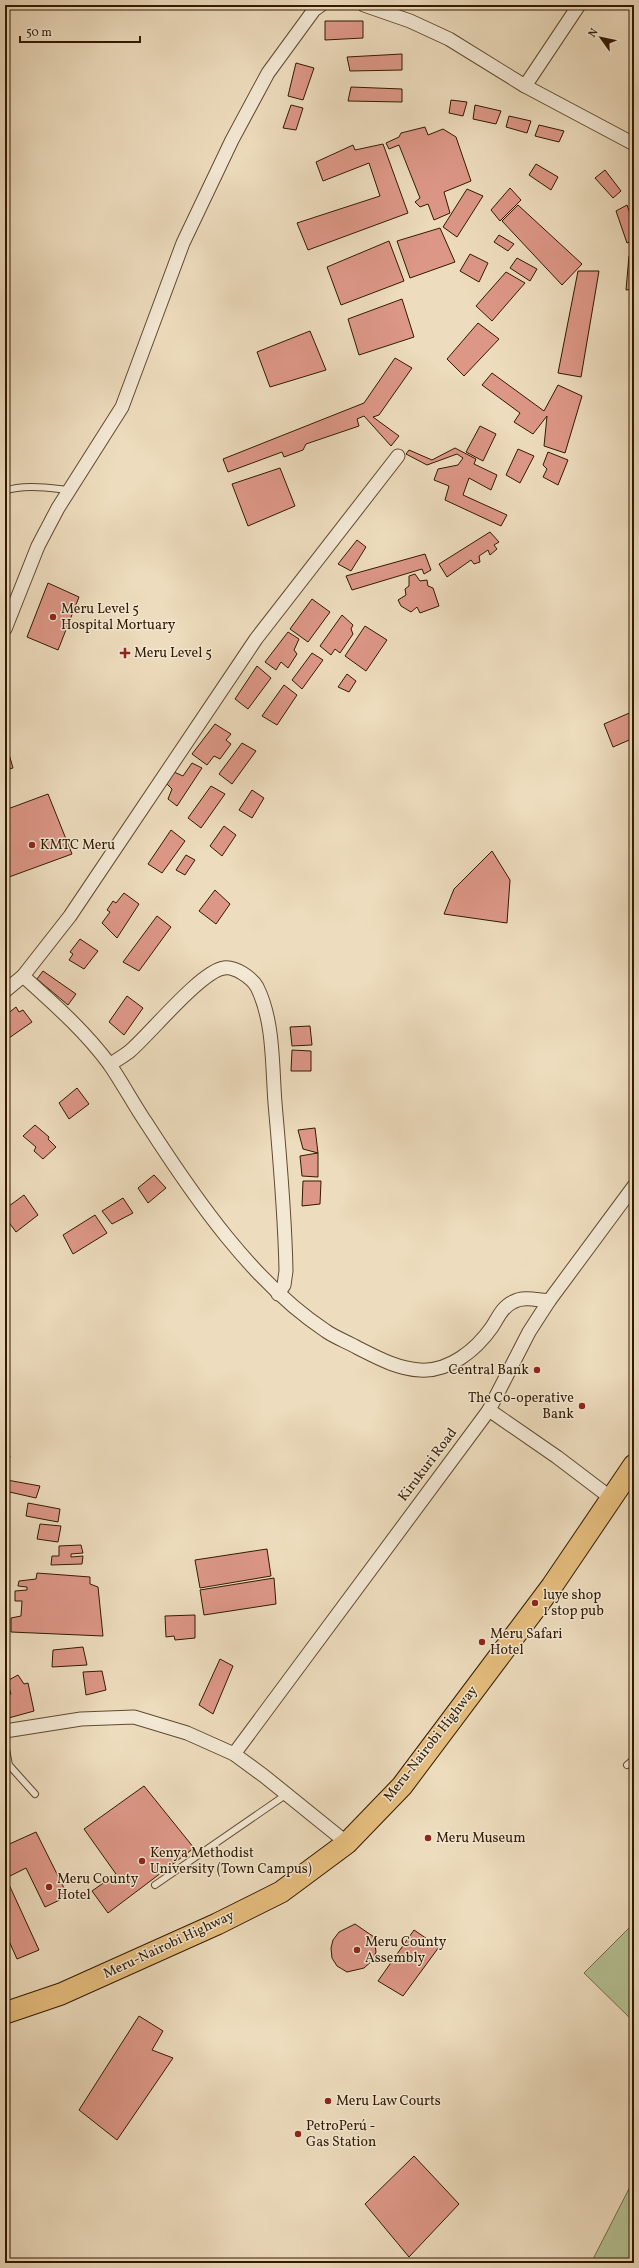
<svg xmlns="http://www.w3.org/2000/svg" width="639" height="2268" font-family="Vollkorn,serif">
	<rect width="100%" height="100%" fill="#eddcbd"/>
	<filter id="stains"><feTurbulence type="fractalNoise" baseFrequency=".005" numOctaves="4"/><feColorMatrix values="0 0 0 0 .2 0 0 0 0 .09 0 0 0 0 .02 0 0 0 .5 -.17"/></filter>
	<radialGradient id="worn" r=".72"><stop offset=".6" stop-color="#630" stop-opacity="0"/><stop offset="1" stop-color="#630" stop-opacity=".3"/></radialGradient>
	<g fill="#b4c194" stroke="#736e4a">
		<polygon points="634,1923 634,2022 584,1973"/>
		<polygon points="634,2179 634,2263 591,2263"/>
	</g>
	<g fill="#dd9787" stroke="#321a00">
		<polygon points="325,21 363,21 363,38 325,40"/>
		<polygon points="402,54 402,70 350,71 347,57"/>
		<polygon points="296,63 314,68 303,100 288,96"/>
		<polygon points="351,87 402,89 402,102 348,101"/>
		<polygon points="451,100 467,102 463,116 449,113"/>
		<polygon points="291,105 303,108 296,130 283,128"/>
		<polygon points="475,105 501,111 496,124 473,119"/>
		<polygon points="509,116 531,121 527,133 506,127"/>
		<polygon points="539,125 564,131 559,142 535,136"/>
		<polygon points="425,127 428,135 443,129 456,137 471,181 444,192 450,213 434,220 428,204 420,207 415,202 420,198 399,145 389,149 386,143 399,137 401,133"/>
		<polygon points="383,144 408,213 308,250 297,223 380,196 369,163 323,181 316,162 353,145 355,150"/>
		<polygon points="536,164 558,177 551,190 529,175"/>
		<polygon points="605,170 621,191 613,198 595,178"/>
		<polygon points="510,188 521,200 500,221 491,210"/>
		<polygon points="467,189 483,196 457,237 443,227"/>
		<polygon points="518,205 582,264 562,285 502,221"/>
		<polygon points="627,205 634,225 634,240 627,243 616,211"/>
		<polygon points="440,228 455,262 410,278 397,241"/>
		<polygon points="499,235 514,244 508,251 494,242"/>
		<polygon points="389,241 404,281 341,305 327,267"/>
		<polygon points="470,254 488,263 479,282 460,271"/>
		<polygon points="629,256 634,256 634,289 626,290"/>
		<polygon points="517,258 537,269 530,281 510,268"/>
		<polygon points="578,271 599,271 581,377 558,373"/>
		<polygon points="506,272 525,283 492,321 476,306"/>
		<polygon points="402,299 414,337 359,355 348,319"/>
		<polygon points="478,323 499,339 464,376 447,359"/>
		<polygon points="310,331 326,370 270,387 257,352"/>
		<polygon points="395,358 412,368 379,415 373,417 399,436 391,446 364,416 357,419 359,426 306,444 303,450 284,457 282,452 228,472 223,459 364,403"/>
		<polygon points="492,373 544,411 558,385 582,396 565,453 544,446 547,416 533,434 514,422 520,413 482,385"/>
		<polygon points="480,426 496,434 483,461 466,452"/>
		<polygon points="455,448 476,459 474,464 497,475 491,490 469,478 463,495 507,515 501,526 445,500 449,486 434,480 438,469 458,465 463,458 457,454 427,465 406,454 409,450 432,460"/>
		<polygon points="518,449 534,456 520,483 506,475"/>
		<polygon points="548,452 568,460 558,485 543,477 547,469 543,465"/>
		<polygon points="280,468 295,506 248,526 232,484"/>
		<polygon points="490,532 499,542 494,545 497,549 490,555 488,550 479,556 480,562 474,564 471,560 447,577 439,564"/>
		<polygon points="357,540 366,547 351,571 338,564"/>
		<polygon points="425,554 431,570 424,574 422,569 352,590 346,576"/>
		<polygon points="415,574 420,581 427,580 428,586 433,588 439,606 420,613 417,607 411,612 401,606 398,600 406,595 405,589 409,586 409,576"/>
		<polygon points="48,583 79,597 58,650 27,637"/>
		<polygon points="312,599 330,612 308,642 290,629"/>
		<polygon points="342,615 353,625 351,629 353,634 340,653 335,649 331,655 320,646"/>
		<polygon points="365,626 387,640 366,671 345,656"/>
		<polygon points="288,632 299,639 294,650 297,654 288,668 281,662 276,670 265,662"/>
		<polygon points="312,653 323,660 302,689 292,680"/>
		<polygon points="257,666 271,678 248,709 235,699"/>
		<polygon points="347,674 356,681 349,692 338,687"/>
		<polygon points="284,685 297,695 277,725 262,716"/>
		<polygon points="634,711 634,738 613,747 604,724"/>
		<polygon points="215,724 231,734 226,740 231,744 220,759 214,756 207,765 192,754"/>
		<polygon points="242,743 256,751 232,784 219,774"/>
		<polygon points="9,754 13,768 5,770 5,755"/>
		<polygon points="192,763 202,768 177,806 168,799 172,789 167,784 174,772 183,776"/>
		<polygon points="211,786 225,794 201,828 188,818"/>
		<polygon points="252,790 264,798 252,818 239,810"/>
		<polygon points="48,794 72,854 9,877 5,866 5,810"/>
		<polygon points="224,826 236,835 222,856 210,846"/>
		<polygon points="171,830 185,841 162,873 148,864"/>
		<polygon points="492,851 510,880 507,923 444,914 454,889"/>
		<polygon points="186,855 195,860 185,875 176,870"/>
		<polygon points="215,890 230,904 216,924 199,911"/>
		<polygon points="124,893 139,904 117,938 102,923 110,912 107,910 113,901 116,903"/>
		<polygon points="157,916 171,927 139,971 123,962"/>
		<polygon points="80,939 98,951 84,969 69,960 73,954 70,952"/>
		<polygon points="43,971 76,994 68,1005 37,979"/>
		<polygon points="127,996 143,1008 124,1035 109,1022"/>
		<polygon points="16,1007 19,1012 23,1010 32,1022 9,1038 5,1033 5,1024 9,1020 6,1015"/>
		<polygon points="310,1026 312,1045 292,1046 290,1027"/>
		<polygon points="292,1050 311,1051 311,1071 291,1071"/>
		<polygon points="77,1088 89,1104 69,1119 59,1103"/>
		<polygon points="35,1125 49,1137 48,1139 56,1147 43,1159 34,1151 36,1147 23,1136"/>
		<polygon points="315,1128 318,1153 303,1149 298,1130"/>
		<polygon points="318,1153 318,1177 302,1176 300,1156"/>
		<polygon points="154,1175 166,1188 148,1203 138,1188"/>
		<polygon points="303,1181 321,1181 320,1204 302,1206"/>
		<polygon points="24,1195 38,1215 16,1232 5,1217 5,1209"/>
		<polygon points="123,1198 133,1213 112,1224 102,1211"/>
		<polygon points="95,1215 107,1233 73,1254 63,1235"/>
		<polygon points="5,1455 10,1456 7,1471 5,1470"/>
		<polygon points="7,1480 40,1486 36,1498 5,1491"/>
		<polygon points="28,1503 60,1509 58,1522 26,1516"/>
		<polygon points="40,1524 61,1526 58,1542 37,1539"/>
		<polygon points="81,1545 83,1553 71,1554 71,1557 83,1556 82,1564 51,1565 52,1556 59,1556 59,1546"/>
		<polygon points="267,1549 271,1576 200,1588 195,1560"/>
		<polygon points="37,1573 90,1577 90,1584 98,1587 103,1636 11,1632 11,1618 21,1616 22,1601 15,1601 15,1591 27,1590 27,1587 18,1586 19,1581 36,1579"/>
		<polygon points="274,1578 276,1604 204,1615 200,1590"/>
		<polygon points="195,1615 195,1638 175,1640 174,1636 166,1637 165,1616"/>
		<polygon points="83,1647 87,1665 52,1667 53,1650"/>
		<polygon points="220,1659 233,1666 213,1714 199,1705"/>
		<polygon points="102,1671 106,1690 86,1695 83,1672"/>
		<polygon points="18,1675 24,1684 28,1683 34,1711 5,1719 5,1697 11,1694 7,1681"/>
		<polygon points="144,1786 194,1848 108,1913 92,1891 116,1874 84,1829"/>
		<polygon points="36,1832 68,1896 45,1907 26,1868 6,1878 39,1950 17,1959 5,1932 5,1846"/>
		<polygon points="355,1924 374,1937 376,1952 373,1960 364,1968 347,1972 337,1966 332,1958 331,1948 333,1940 339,1932"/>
		<polygon points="414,1930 439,1947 403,1996 378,1981"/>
		<polygon points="139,2016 163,2031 152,2050 173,2058 117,2140 79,2110"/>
		<polygon points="414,2156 459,2204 409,2257 365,2204"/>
	</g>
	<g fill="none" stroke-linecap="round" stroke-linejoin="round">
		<defs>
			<g id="service">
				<path d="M5,491C23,484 49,488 68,490"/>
				<polyline points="5,1744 9,1765 35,1794"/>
				<polyline points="627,1765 634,1759"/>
				<polyline points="155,1885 287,1794"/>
			</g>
			<g id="minor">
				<polyline points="364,5 410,21 449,39 525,86 579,5"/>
				<polyline points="525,86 634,144"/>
				<polyline points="5,629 38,546 58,508 122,407 183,243 232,140 268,73 314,10 321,5"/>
				<path d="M23,976C54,1004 85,1031 110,1065C123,1084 134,1105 147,1124C194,1197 253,1283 326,1331C336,1338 348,1342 358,1348C378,1358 398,1369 420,1370C449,1372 476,1350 492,1327C498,1318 502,1307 513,1302C523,1296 537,1300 549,1301"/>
				<polyline points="5,991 23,976 70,916 256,639 398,456"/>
				<path d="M110,1065C116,1060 124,1056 130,1051C150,1034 201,971 224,968C235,966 252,978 257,987C274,1021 272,1065 275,1103C280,1159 285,1215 286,1271L284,1285L278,1294"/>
				<polyline points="489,1410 557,1457 611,1498"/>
				<polyline points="5,1731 81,1719 134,1717 187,1733 234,1754 264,1776 347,1843"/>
				<polyline points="234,1754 489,1410 529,1332 549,1301 634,1186"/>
			</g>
			<polyline id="trunk" points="5,2013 61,1994 217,1924 281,1892 347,1843 402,1786 552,1586 634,1465"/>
		</defs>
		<use href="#service" stroke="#614a2f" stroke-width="8"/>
		<use href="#minor" stroke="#614a2f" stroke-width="15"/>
		<use href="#trunk" stroke="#321a00" stroke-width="23"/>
		<use href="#service" stroke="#f3e8d4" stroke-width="6"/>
		<use href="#minor" stroke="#f3e8d4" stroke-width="13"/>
		<use href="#trunk" stroke="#e6be7e" stroke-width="21"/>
	</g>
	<g fill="#8f2418" stroke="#f3e8d4" stroke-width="1.5">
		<circle cx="53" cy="617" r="4"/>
		<path d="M123 647h4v4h4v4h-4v4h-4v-4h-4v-4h4z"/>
		<circle cx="32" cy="845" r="4"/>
		<circle cx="537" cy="1370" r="4"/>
		<circle cx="582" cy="1406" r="4"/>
		<circle cx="535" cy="1603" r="4"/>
		<circle cx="482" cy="1642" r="4"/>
		<circle cx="428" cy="1838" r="4"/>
		<circle cx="142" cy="1861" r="4"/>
		<circle cx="49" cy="1887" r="4"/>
		<circle cx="357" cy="1950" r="4"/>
		<circle cx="328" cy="2101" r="4"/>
		<circle cx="298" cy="2134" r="4"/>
	</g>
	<g text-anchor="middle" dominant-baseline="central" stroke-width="3" stroke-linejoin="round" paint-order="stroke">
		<g font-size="14" fill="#321a00" stroke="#f3e8d4" text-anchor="start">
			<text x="61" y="609">Meru Level 5<tspan x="61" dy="16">Hospital Mortuary</tspan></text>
			<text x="134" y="653">Meru Level 5</text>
			<text x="40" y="845">KMTC Meru</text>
			<text x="529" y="1370" text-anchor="end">Central Bank</text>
			<text x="574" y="1398" text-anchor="end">The Co-operative<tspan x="574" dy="16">Bank</tspan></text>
			<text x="543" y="1595">luye shop<tspan x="543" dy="16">1 stop pub</tspan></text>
			<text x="490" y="1634">Meru Safari<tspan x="490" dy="16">Hotel</tspan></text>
			<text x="436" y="1838">Meru Museum</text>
			<text x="150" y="1853">Kenya Methodist<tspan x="150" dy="16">University (Town Campus)</tspan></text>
			<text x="57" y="1879">Meru County<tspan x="57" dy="16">Hotel</tspan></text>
			<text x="365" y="1942">Meru County<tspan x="365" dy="16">Assembly</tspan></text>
			<text x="336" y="2101">Meru Law Courts</text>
			<text x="306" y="2126">PetroPerú -<tspan x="306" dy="16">Gas Station</tspan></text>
		</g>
		<g font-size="14" fill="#321a00" stroke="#f3e8d4">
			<text transform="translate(428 1465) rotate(-53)">Kirukuri Road</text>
			<text transform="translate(431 1744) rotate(-52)">Meru-Nairobi Highway</text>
			<text transform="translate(169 1945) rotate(-25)">Meru-Nairobi Highway</text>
		</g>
	</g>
	<rect width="639" height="2268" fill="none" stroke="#eddcbd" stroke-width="20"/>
	<rect x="6" y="6" width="627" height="2256" fill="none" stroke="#321a00" stroke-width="2"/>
	<rect x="10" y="10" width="619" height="2248" fill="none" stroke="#321a00"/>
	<g transform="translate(601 38) rotate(303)" stroke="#f3e8d4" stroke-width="3" paint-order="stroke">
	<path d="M0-3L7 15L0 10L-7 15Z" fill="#321a00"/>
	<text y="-6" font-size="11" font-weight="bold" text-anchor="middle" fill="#321a00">N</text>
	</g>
	<path d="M20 36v6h120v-6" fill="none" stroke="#321a00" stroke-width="2"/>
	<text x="26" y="36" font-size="12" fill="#321a00" stroke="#f3e8d4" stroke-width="3" paint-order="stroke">50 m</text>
	<rect width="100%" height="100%" filter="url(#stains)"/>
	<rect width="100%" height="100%" fill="url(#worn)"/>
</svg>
